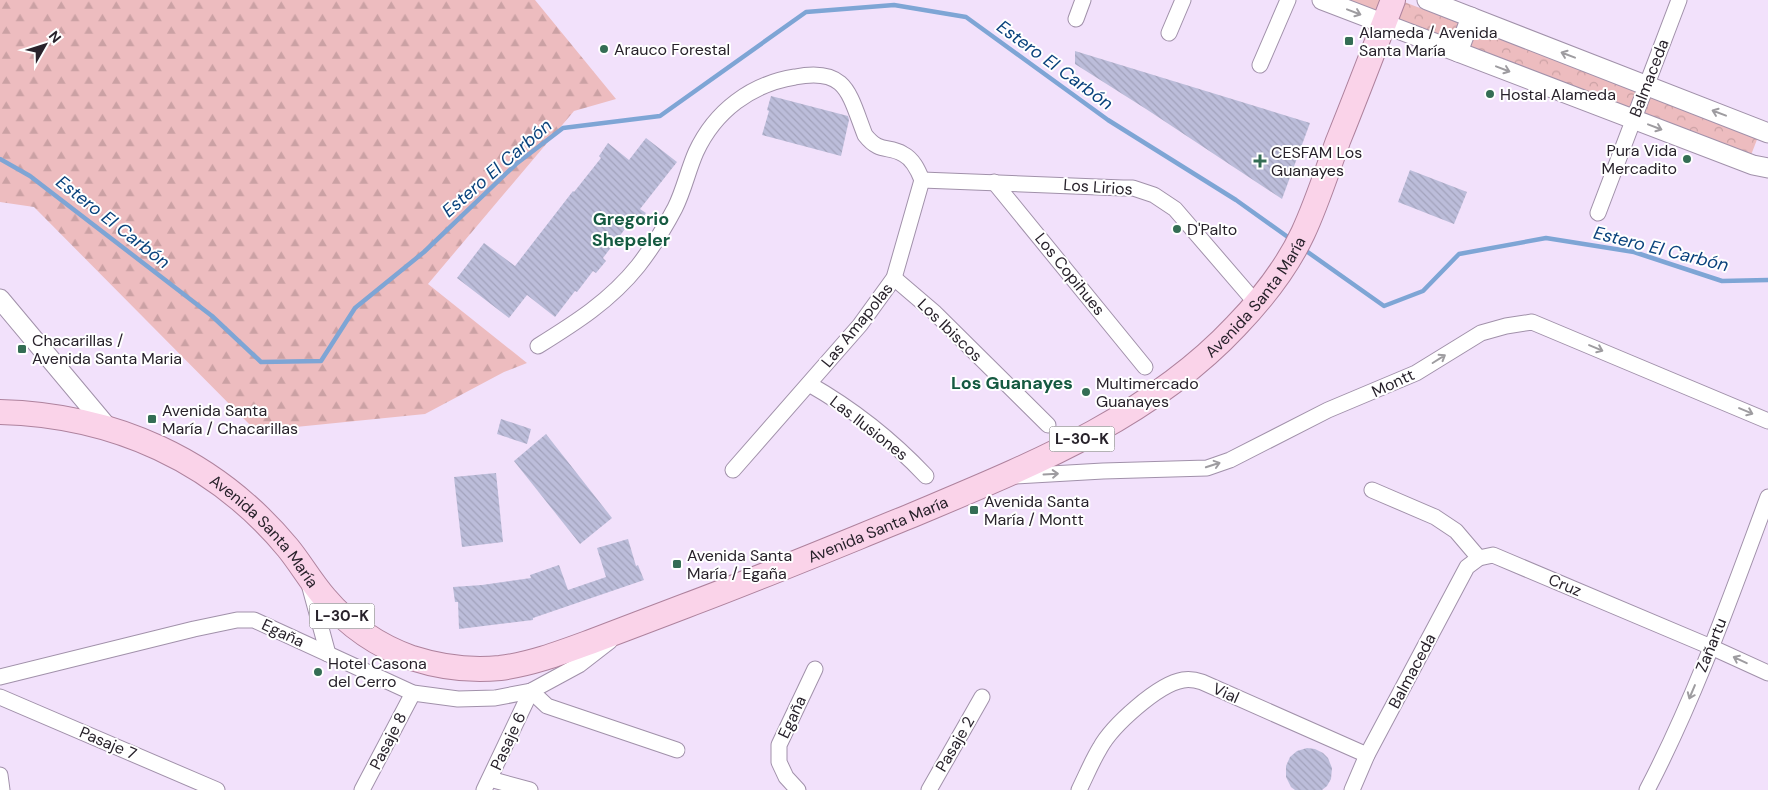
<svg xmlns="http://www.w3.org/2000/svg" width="1768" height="790" font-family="'DM Sans',sans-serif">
	<defs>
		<pattern id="forest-firs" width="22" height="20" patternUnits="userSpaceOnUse" patternTransform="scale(1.25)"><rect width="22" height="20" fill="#edbcbf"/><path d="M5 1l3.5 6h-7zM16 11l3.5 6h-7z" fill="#cba1a4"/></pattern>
		<pattern id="park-crowns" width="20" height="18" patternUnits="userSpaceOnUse" patternTransform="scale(1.25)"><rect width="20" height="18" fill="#edbcbf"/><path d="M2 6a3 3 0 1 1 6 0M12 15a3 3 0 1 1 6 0" fill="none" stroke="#cba1a4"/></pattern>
		<pattern id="building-back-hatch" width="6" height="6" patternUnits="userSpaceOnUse" patternTransform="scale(1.25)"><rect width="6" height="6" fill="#bcbdda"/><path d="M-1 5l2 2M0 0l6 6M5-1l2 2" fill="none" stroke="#a2a2bb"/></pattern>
	</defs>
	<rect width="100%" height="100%" fill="#f2e1fb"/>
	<polygon fill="url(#forest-firs)" points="0,0 535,0 616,99 574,111 428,284 527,363 504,372 425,414 256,431 34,207 0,202"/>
	<polygon fill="url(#park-crowns)" points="1343,0 1399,0 1758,137 1751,155"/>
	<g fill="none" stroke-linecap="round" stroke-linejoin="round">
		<g stroke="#7ea5d5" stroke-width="4.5">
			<polyline points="0,159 30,176 212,316 261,362 321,361 355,308 424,252 516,164 563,128 660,116 806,12 894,5 966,17 1108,120 1236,200 1292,240"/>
			<polyline points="1302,248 1384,306 1423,291 1459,254 1546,238 1634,252 1722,281 1768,280"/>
		</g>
	</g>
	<g fill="url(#building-back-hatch)">
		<polygon points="1075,51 1310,123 1282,199 1146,109 1075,64"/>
		<polygon points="771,96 848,116 849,120 841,156 762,135 769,111 767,110"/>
		<polygon points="646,138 677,162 640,209 646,213 636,225 631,221 603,258 606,261 596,273 593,271 577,292 575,291 555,317 527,295 509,318 457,278 484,243 515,266 573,191 574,192 601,158 599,156 608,143 629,160"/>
		<polygon points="1410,170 1467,192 1454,224 1398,202"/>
		<polygon points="501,419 531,429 527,444 497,434"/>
		<polygon points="546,434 612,518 580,544 514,461"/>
		<polygon points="496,473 503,542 462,547 454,477"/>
		<polygon points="628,539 636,566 638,565 644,580 533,618 533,620 459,629 458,602 455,602 453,587 482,585 531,578 530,575 559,565 568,590 606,577 597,548"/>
		<polygon points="1307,748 1315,749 1323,753 1328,758 1332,768 1331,779 1327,786 1322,790 1295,790 1291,787 1286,777 1286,766 1290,757 1297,751"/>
	</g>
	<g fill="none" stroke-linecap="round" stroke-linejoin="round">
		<defs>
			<g id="minor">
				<polyline points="1076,19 1083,0"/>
				<polyline points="1169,33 1183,0"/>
				<polyline points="1260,65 1288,0"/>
				<polyline points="922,180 1123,188 1133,188 1154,195 1175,209 1256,303"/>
				<polyline points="994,182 1145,367"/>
				<polyline points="1598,213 1679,0"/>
				<polyline points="894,278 935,313 1048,425"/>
				<path d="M538,346C575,323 610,301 638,266C652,248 664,229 675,208C684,190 688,170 696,152C715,111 751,84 795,77C847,67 849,94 865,135C880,154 888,145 903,154C913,159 918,170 922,180L894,278L860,325L733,470"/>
				<path d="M809,384C853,409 891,439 926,476"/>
				<polyline points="1015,476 1103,471 1207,468 1230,460 1328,410 1416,373 1481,333 1506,326 1532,322 1768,421"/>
				<polyline points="1372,490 1435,517 1456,531 1479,558"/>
				<polyline points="309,584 328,654"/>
				<polyline points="0,677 194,629 237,620 254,620 413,693 458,699 495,698 531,691 579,665 610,641"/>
				<polyline points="531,691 547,706 677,750"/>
				<polyline points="0,697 217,790"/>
				<polyline points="0,775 2,790"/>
				<polyline points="490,779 530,790"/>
				<polyline points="362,790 413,693"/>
				<polyline points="484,790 531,691"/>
				<polyline points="798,790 786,777 779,762 779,745 815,669"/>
				<polyline points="929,790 982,697"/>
				<path d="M1079,790C1086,776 1092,761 1100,748C1112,726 1158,684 1183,680C1189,679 1196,680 1202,682L1367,755"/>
				<polyline points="1352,790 1367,755 1467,567 1479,558 1493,555 1711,647 1768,673"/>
				<path d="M1647,790C1696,696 1731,596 1768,497"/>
			</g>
			<g id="tertiary">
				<polyline points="1322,0 1753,165 1768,168"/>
				<polyline points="1427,0 1768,133"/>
				<polyline points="1458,52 1471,17"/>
				<polyline points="0,299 108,428"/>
			</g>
			<g id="primary">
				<path id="s1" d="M0,412C114,415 215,460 288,548C301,564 311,582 325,598C348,625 378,646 412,658C440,667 470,671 500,668C532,664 563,652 593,641C624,629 654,618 685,606C760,578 834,547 908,517C1024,468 1148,420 1236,326C1262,299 1287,267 1303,233C1317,203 1327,171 1338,141C1357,94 1375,47 1393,0"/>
			</g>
		</defs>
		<use href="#minor" stroke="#a191aa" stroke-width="17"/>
		<use href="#tertiary" stroke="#a191aa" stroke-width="21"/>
		<use href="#primary" stroke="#ae829d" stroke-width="26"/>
		<use href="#minor" stroke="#fff" stroke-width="15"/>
		<use href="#tertiary" stroke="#fff" stroke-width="19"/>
		<use href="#primary" stroke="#fad3e9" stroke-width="24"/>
	</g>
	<defs><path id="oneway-shaft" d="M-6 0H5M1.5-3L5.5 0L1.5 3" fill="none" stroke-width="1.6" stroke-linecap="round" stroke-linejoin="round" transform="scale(1.25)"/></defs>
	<g stroke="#9e9ca0">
		<use href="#oneway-shaft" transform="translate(1354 12) rotate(21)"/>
		<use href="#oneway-shaft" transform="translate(1568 55) rotate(-159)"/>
		<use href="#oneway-shaft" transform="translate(1503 69) rotate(21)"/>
		<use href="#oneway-shaft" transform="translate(1719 113) rotate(-159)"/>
		<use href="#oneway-shaft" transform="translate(1655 127) rotate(21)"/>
		<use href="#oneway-shaft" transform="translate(1596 348) rotate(23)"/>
		<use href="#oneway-shaft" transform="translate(1439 359) rotate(-32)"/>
		<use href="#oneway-shaft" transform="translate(1746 411) rotate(23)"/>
		<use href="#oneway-shaft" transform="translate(1213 465) rotate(-18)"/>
		<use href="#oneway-shaft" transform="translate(1051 474) rotate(-3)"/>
		<use href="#oneway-shaft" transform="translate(1740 660) rotate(-155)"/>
		<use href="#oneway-shaft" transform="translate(1692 692) rotate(113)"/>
	</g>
	<g fill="#346d54" stroke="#fff" stroke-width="2">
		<rect x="1344" y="36" width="10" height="10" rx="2.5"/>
		<circle cx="604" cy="49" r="5"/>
		<circle cx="1490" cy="94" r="5"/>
		<circle cx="1687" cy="159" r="5"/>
		<path d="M1257.5 153.5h5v5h5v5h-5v5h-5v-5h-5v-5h5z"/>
		<circle cx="1177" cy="229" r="5"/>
		<rect x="17" y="344" width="10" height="10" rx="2.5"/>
		<circle cx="1086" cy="392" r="5"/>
		<rect x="147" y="414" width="10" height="10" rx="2.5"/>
		<rect x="969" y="505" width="10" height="10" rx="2.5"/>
		<rect x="672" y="559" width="10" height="10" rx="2.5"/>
		<circle cx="318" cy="672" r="5"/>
	</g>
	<g text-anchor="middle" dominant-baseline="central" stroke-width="4" stroke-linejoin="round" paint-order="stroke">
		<g fill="#fff" stroke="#68646b" stroke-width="1">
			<rect x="1049.5" y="426.5" width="65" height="25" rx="4"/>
			<rect x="309.5" y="603.5" width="65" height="25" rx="4"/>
		</g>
		<g font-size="15" font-weight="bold" fill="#28222b">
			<text x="1082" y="439">L-30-K</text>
			<text x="342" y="616">L-30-K</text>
		</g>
		<g font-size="16" fill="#28222b" stroke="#fff" text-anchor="start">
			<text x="1359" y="32">Alameda / Avenida<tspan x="1359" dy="18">Santa María</tspan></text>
			<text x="614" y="49">Arauco Forestal</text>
			<text x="1500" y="94">Hostal Alameda</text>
			<text x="1677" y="150" text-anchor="end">Pura Vida<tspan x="1677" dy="18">Mercadito</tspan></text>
			<text x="1271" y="152">CESFAM Los<tspan x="1271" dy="18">Guanayes</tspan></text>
			<text x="1187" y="229">D'Palto</text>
			<text x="32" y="340">Chacarillas /<tspan x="32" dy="18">Avenida Santa Maria</tspan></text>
			<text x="1096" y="383">Multimercado<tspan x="1096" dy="18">Guanayes</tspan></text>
			<text x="162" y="410">Avenida Santa<tspan x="162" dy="18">María / Chacarillas</tspan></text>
			<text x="984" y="501">Avenida Santa<tspan x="984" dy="18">María / Montt</tspan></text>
			<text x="687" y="555">Avenida Santa<tspan x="687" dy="18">María / Egaña</tspan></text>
			<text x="328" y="663">Hotel Casona<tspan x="328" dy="18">del Cerro</tspan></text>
		</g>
		<g font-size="16" fill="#28222b" stroke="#fff">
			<text transform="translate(1649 78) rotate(-69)">Balmaceda</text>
			<text transform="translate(1098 187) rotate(4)">Los Lirios</text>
			<text transform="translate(1070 274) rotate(51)">Los Copihues</text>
			<text stroke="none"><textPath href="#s1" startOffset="1440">Avenida Santa María</textPath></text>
			<text transform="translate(857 325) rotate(-51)">Las Amapolas</text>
			<text transform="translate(950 330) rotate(44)">Los Ibiscos</text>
			<text transform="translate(1393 383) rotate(-25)">Montt</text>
			<text transform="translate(869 428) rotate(38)">Las Ilusiones</text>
			<text stroke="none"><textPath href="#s1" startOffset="990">Avenida Santa María</textPath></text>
			<text stroke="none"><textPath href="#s1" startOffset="300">Avenida Santa María</textPath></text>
			<text transform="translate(1565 585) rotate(23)">Cruz</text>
			<text transform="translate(283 633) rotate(25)">Egaña</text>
			<text transform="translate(1711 645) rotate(-68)">Zañartu</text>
			<text transform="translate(1412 671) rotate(-62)">Balmaceda</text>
			<text transform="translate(1226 693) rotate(24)">Vial</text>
			<text transform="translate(792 717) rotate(-65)">Egaña</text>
			<text transform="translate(388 741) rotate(-63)">Pasaje 8</text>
			<text transform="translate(508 741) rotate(-65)">Pasaje 6</text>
			<text transform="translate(108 743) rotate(23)">Pasaje 7</text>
			<text transform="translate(955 744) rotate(-60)">Pasaje 2</text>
		</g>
		<g font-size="18" font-style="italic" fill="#0a437d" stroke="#fff">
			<text transform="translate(1055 65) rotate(36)">Estero El Carbón</text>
			<text transform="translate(497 168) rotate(-41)">Estero El Carbón</text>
			<text transform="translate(113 222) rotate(38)">Estero El Carbón</text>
			<text transform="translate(1661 249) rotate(14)">Estero El Carbón</text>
		</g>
		<g font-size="18" font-weight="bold" fill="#155a41" stroke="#fff">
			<text x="631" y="219">Gregorio<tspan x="631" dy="21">Shepeler</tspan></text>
			<text x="1012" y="383">Los Guanayes</text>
		</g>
	</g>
	<g transform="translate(45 45) rotate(51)" stroke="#ffffff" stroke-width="4" paint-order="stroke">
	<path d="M0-4L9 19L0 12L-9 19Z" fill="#28222b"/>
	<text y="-8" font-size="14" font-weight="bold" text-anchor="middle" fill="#28222b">N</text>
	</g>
</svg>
